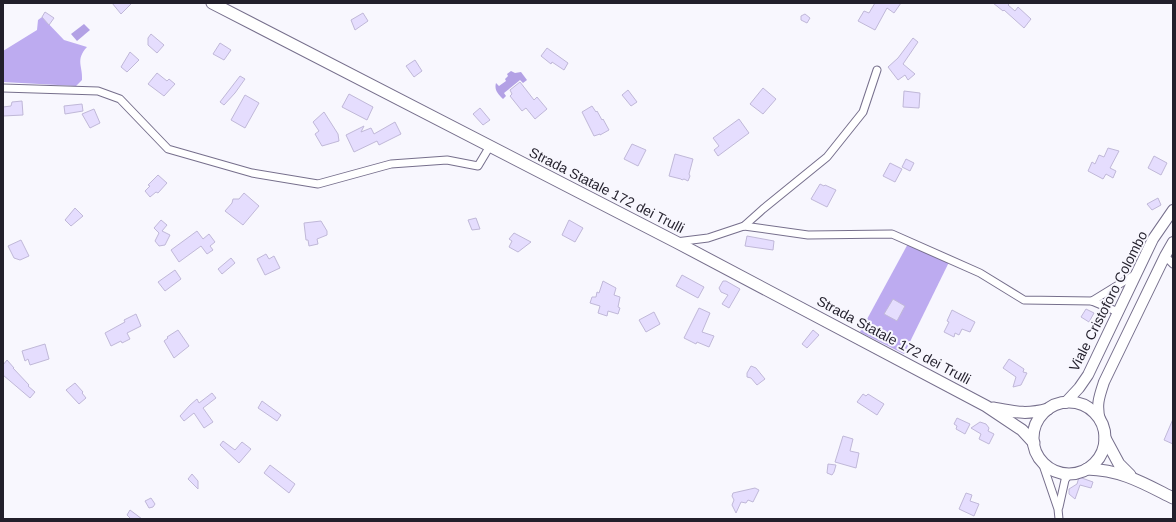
<svg xmlns="http://www.w3.org/2000/svg" width="1176" height="522" font-family="Arial,sans-serif">
	<rect width="100%" height="100%" fill="#f8f7fe"/>
	<g fill="#bdabf0">
		<path d="M42,17L64,40L87,47C75,60 83,66 82,80L76,86L3,82V51L37,30L38,20Z"/>
		<polygon points="910,240 951,258 904,354 860,332"/>
	</g>
	<g fill="#b3a1e5">
		<polygon points="84,24 90,30 77,41 71,34"/>
		<path d="M511,71L515,73L521,72L527,80L523,83L520,80L504,93L506,96L503,99C498,94 494,90 496,83L499,86L506,81L505,79L508,76L507,74Z"/>
	</g>
	<g fill="#e5ddfe" stroke="#c0b8d8">
		<polygon points="112,3 132,3 121,14"/>
		<polygon points="875,3 901,3 894,13 887,8 875,30 858,21 864,11 869,13"/>
		<polygon points="993,3 1010,3 1008,5 1015,11 1018,7 1031,19 1024,28 1004,10 1003,11"/>
		<polygon points="45,12 54,18 49,25 42,17"/>
		<polygon points="363,13 368,21 355,30 351,20"/>
		<polygon points="805,14 810,18 807,23 801,20 801,16"/>
		<polygon points="151,34 164,45 157,53 148,45 148,38"/>
		<polygon points="913,38 918,42 903,64 915,74 908,80 905,75 898,80 888,67 898,58"/>
		<polygon points="220,43 231,50 224,60 213,54"/>
		<polygon points="547,48 568,63 564,70 552,62 551,64 541,56"/>
		<polygon points="130,52 139,60 127,72 121,67"/>
		<polygon points="415,60 422,71 414,77 406,66"/>
		<polygon points="157,73 167,81 169,79 175,84 164,96 148,84"/>
		<polygon points="240,76 245,79 235,93 224,105 220,102"/>
		<polygon points="520,82 534,100 537,97 547,109 535,119 526,108 522,111 510,96 512,94 510,90"/>
		<polygon points="763,88 776,99 763,114 750,104"/>
		<polygon points="628,90 637,102 631,106 622,95"/>
		<polygon points="904,91 920,93 919,108 903,107"/>
		<polygon points="349,94 373,107 367,120 342,107"/>
		<polygon points="245,95 259,103 245,128 231,120"/>
		<polygon points="22,101 23,115 3,116 3,107 11,106 12,102"/>
		<polygon points="82,104 83,111 65,114 64,106"/>
		<polygon points="592,106 596,112 597,111 602,120 603,119 609,130 600,135 600,134 594,136 582,112"/>
		<polygon points="480,108 490,120 483,125 473,114"/>
		<polygon points="94,109 100,123 90,128 82,114"/>
		<polygon points="324,112 338,134 339,141 322,146 315,134 319,131 313,122"/>
		<polygon points="739,119 749,133 718,156 714,150 719,146 713,138"/>
		<polygon points="395,122 401,134 379,145 377,141 354,152 346,135 364,126 361,132 371,128 374,134"/>
		<polygon points="632,144 646,150 638,166 624,159"/>
		<polygon points="1108,148 1119,151 1110,168 1116,171 1113,178 1106,174 1103,179 1088,171 1092,162 1095,164 1099,155 1104,157"/>
		<polygon points="675,154 693,159 689,174 690,176 688,181 684,179 682,180 681,179 669,176"/>
		<polygon points="1154,156 1167,163 1161,175 1148,168"/>
		<polygon points="906,159 914,163 910,171 902,167"/>
		<polygon points="890,163 902,169 895,182 883,176"/>
		<polygon points="158,175 167,183 158,193 156,192 150,197 145,191 150,186 148,185"/>
		<polygon points="820,184 824,186 825,185 836,190 827,207 811,199"/>
		<polygon points="244,193 259,206 243,225 225,211 232,203 233,199 239,199"/>
		<polygon points="1158,198 1161,205 1152,210 1147,204"/>
		<polygon points="75,208 83,216 71,226 65,220"/>
		<polygon points="476,218 480,229 472,230 468,220"/>
		<polygon points="161,220 167,225 162,231 170,235 165,245 159,246 155,241 159,233 154,228"/>
		<polygon points="569,220 583,228 575,242 562,235"/>
		<polygon points="321,221 327,231 327,235 317,239 318,244 309,246 308,240 306,240 304,223"/>
		<polygon points="197,231 203,239 209,234 215,242 210,246 213,250 207,254 201,246 179,262 171,250"/>
		<polygon points="514,233 531,242 518,252 509,247 512,241 509,239"/>
		<polygon points="747,236 774,241 773,250 745,246"/>
		<polygon points="21,240 29,256 20,260 14,258 8,246"/>
		<polygon points="266,254 269,259 274,256 280,268 265,275 257,259"/>
		<polygon points="231,258 235,263 222,274 218,269"/>
		<polygon points="175,270 181,279 165,291 158,282"/>
		<polygon points="682,275 704,287 698,298 676,286"/>
		<polygon points="603,281 616,288 614,295 620,297 618,307 620,308 618,314 608,311 607,316 598,313 600,306 590,303 592,297 596,297 597,292 599,293"/>
		<polygon points="723,281 726,281 740,289 729,308 722,304 728,295 721,292 719,288"/>
		<polygon points="893,299 905,306 897,321 884,314"/>
		<polygon points="699,308 710,313 702,332 714,336 709,347 697,342 696,344 684,338"/>
		<polygon points="1086,309 1094,313 1089,322 1081,317"/>
		<polygon points="952,310 975,322 970,332 962,329 959,335 955,333 954,337 944,332 949,322 947,321"/>
		<polygon points="654,312 660,324 646,332 639,320"/>
		<polygon points="136,314 141,326 127,333 130,339 122,343 121,341 111,346 105,333 125,322 124,320"/>
		<polygon points="178,330 189,346 174,358 164,341 168,338 167,337"/>
		<polygon points="813,330 819,335 807,348 802,344"/>
		<polygon points="45,344 49,359 30,365 28,359 25,361 22,351"/>
		<polygon points="1009,359 1024,369 1023,372 1027,373 1021,385 1013,387 1016,377 1003,368"/>
		<polygon points="7,360 14,368 13,368 29,385 28,386 35,392 30,398 3,375 3,365"/>
		<polygon points="751,366 756,368 765,379 757,385 751,378 747,377 747,373"/>
		<polygon points="75,383 83,392 82,393 86,398 79,404 66,390"/>
		<polygon points="212,393 216,398 203,408 213,422 204,428 194,413 184,421 180,416 190,405 197,399 199,403"/>
		<polygon points="863,394 866,396 868,394 884,404 877,415 857,402"/>
		<polygon points="262,401 281,415 277,421 258,408"/>
		<polygon points="957,418 970,424 965,434 956,429 957,426 954,424"/>
		<polygon points="1173,419 1173,444 1164,440"/>
		<polygon points="980,422 986,424 989,428 988,431 994,434 989,444 979,439 981,434 971,428"/>
		<polygon points="843,436 853,439 850,451 859,453 856,468 835,462"/>
		<polygon points="223,441 235,450 242,442 251,449 239,463 220,445"/>
		<polygon points="828,464 836,465 834,472 832,475 827,473"/>
		<polygon points="270,465 295,484 289,493 264,473"/>
		<polygon points="192,474 198,481 198,489 188,479"/>
		<polygon points="1079,477 1093,482 1091,488 1080,485 1075,499 1069,494 1069,489 1077,484"/>
		<polygon points="755,488 759,490 753,502 748,500 746,503 741,502 736,513 732,505 734,500 732,496 733,493"/>
		<polygon points="966,493 972,495 970,501 979,504 974,516 959,509"/>
		<polygon points="151,498 155,504 153,507 149,508 145,501"/>
		<polygon points="130,510 142,519 131,519 127,515"/>
	</g>
	<g fill="none" stroke-linecap="round" stroke-linejoin="round">
		<defs>
			<g id="street">
				<polyline points="3,88 98,91 120,99 168,149 252,173 318,184 391,164 447,160 478,166 490,146"/>
				<polyline points="744,226 763,209 827,157 863,112 877,70"/>
				<polyline points="676,242 708,238 744,226 808,235 892,234 980,273 1024,300 1092,301 1118,312"/>
				<polyline points="1165,256 1173,264"/>
				<polyline points="1092,301 1136,274"/>
				<polyline points="1042,462 1058,509 1059,519"/>
				<polyline points="1059,507 1065,480 1069,474"/>
			</g>
			<g id="secondary">
				<polyline points="1065,403 1079,388 1088,375 1153,239 1173,210"/>
				<path d="M1100,420C1096,405 1099,397 1104,382L1165,256L1173,242"/>
			</g>
			<g id="primary">
				<polyline points="212,3 676,242 986,406 1022,430 1034,443"/>
				<circle cx="1069" cy="438" r="36"/>
				<path d="M993,408C1015,412 1026,415 1048,409"/>
				<polyline points="1105,438 1119,464 1130,475"/>
				<path d="M1087,469C1122,470 1143,483 1173,498"/>
			</g>
		</defs>
		<use href="#street" stroke="#766f8c" stroke-width="9"/>
		<use href="#secondary" stroke="#766f8c" stroke-width="12"/>
		<use href="#primary" stroke="#766f8c" stroke-width="13"/>
		<use href="#street" stroke="#fff" stroke-width="7"/>
		<use href="#secondary" stroke="#fff" stroke-width="10"/>
		<use href="#primary" stroke="#fff" stroke-width="11"/>
	</g>
	<g text-anchor="middle" dominant-baseline="central" stroke-width="4" stroke-linejoin="round" paint-order="stroke">
		<g font-size="14" fill="#221f2b" stroke="#f8f7fe">
			<text transform="translate(607 190) rotate(27)">Strada Statale 172 dei Trulli</text>
			<text transform="translate(1108 301) rotate(-63)">Viale Cristoforo Colombo</text>
			<text transform="translate(894 340) rotate(28)">Strada Statale 172 dei Trulli</text>
		</g>
	</g>
	<rect width="1176" height="522" fill="none" stroke="#221f2b" stroke-width="8"/>
</svg>
